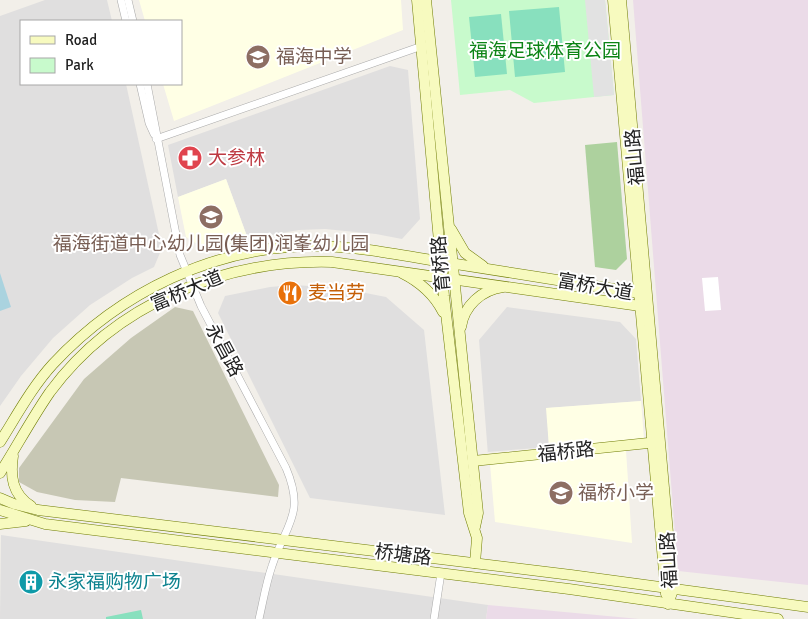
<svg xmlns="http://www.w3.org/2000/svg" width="808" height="619" font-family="Signika,'Noto Sans SC',sans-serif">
	<rect width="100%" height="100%" fill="#f2efe9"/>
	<g fill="#e0dfdf">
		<polygon points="45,0 107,0 112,21 21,21 21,84 126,84 162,248 154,267 132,278 90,305 53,338 21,376 0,406 0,16"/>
		<polygon points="390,66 408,70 420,219 402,239 376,234 325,229 299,230 248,239 226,179 178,197 168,145"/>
		<polygon points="294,285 340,288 386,297 424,330 445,515 310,498 218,313 225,296 270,287"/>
		<polygon points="507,307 620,322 636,339 641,401 547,408 549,447 488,452 488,455 479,340"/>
		<polygon points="1,535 488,605 486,619 0,619"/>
	</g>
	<g fill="#ebdbe8">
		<polygon points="633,0 808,0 808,585 678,571"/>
		<polygon points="488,605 629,618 639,619 486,619"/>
	</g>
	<g fill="#ffffe5">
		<polygon points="139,0 401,0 403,30 174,121 163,84 181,84 181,21 145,21"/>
		<polygon points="226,179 248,239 205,249 186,237 178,197"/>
		<polygon points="641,401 644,439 549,447 546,408"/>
		<polygon points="626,450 632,543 495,522 490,464"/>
	</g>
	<polygon fill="#c7c7b4" points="175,307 193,311 279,485 278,497 121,478 115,502 75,500 37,492 19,482 19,468 84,379 131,338"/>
	<polygon fill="#add19e" points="617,142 627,259 616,270 595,267 585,145"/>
	<polygon fill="#c8facc" points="451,0 605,0 614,95 534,103 510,90 460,95"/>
	<g fill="#88e0be">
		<polygon points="559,7 565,72 515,77 509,11"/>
		<polygon points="501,14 507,74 475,77 469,17"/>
		<polygon points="141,610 143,619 106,619 106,617"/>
	</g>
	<polygon fill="#e2e2e2" points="585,0 605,0 614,95 594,97"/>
	<polygon fill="#aad3df" points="0,273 11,307 0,311"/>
	<polygon fill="#fff" points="718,277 721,310 705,311 702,278"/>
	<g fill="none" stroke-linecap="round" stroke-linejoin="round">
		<defs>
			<g id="street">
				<polyline points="121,0 126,21"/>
				<polyline points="128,0 133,21"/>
				<polyline points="140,84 149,123 154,134"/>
				<path d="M147,84L180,255L201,306L286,468C306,515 285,525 272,566C266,583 263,602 259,619"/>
				<polyline points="156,139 422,46"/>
				<polyline points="434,619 441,573"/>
			</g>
			<g id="secondary">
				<polyline points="417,0 444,296 469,513 477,538 475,563"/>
				<polyline points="426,0 478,513 475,527"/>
				<polyline points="613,0 666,594"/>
				<polyline points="621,0 673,590 668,604"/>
				<polyline points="451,229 465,253 483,266"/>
				<path d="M402,273C420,282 434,294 443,312"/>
				<path d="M461,327C464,306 481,290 503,287"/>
				<path d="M0,442C17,415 32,387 53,364C120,292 215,246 314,246C361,246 409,257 456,264C517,274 578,283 639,293L647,300L640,306L332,262C224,259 115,304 50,392C32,418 17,446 0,473"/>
				<path d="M13,456C10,476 12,494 31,506"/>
				<polyline points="473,461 658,442"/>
				<polyline points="0,498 14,504 38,510 571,575 808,607"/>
				<polyline points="0,510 45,524 569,589 778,619"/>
				<polyline points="0,524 26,521"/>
			</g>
		</defs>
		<use href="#street" stroke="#a9a9a9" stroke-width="8"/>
		<use href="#secondary" stroke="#707d05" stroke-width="11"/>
		<use href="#street" stroke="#fff" stroke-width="7"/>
		<use href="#secondary" stroke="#f7fabf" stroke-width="10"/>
	</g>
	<defs>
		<symbol id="school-disc" viewBox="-11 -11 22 22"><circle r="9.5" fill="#8d6e63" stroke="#fff"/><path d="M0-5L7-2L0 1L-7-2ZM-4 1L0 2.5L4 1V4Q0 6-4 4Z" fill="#fff"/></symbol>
		<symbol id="pharmacy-disc" viewBox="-11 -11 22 22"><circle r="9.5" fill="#e0444e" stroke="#fff"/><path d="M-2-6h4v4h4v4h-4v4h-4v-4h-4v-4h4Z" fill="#fff"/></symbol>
		<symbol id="restaurant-disc" viewBox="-11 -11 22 22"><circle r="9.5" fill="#e8710a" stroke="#fff"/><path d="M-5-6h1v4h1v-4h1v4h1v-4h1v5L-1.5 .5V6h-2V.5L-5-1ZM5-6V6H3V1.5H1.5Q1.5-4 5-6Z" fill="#fff"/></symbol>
		<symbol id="building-disc" viewBox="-11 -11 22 22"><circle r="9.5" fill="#0f9aa8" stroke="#fff"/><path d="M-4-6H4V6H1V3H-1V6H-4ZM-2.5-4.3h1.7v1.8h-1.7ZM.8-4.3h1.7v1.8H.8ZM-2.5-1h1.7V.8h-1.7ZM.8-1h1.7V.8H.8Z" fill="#fff"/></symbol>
	</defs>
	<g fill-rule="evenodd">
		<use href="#school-disc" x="244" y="43" width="28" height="28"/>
		<use href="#pharmacy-disc" x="176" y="144" width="28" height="28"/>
		<use href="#school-disc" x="197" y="203" width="28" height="28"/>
		<use href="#restaurant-disc" x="276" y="279" width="28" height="28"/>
		<use href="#school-disc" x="547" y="479" width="28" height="28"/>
		<use href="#building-disc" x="17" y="568" width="28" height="28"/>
	</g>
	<g text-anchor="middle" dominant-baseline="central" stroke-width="4" stroke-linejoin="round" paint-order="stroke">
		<g font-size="19" fill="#0c8416" stroke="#fff">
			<text x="545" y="51">福海足球体育公园</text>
		</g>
		<g font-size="19" fill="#785e54" stroke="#fff" text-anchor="start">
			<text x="276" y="57">福海中学</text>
			<text x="211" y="244" text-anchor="middle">福海街道中心幼儿园(集团)润峯幼儿园</text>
			<text x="578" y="493">福桥小学</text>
		</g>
		<g font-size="19" fill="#222" stroke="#fff">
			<text transform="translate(635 157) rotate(-95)">福山路</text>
			<text transform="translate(441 264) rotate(-95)">育桥路</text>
			<text transform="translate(595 287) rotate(10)">富桥大道</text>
			<text transform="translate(187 291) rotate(-23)">富桥大道</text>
			<text transform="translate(224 350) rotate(62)">永昌路</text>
			<text transform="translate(566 452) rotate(-6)">福桥路</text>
			<text transform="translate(403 555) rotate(7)">桥塘路</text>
			<text transform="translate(669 560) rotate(-93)">福山路</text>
		</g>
		<g font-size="19" fill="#be3a42" stroke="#fff" text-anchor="start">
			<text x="208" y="158">大参林</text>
		</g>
		<g font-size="19" fill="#c56008" stroke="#fff" text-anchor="start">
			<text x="308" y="293">麦当劳</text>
		</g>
		<g font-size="19" fill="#0d838f" stroke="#fff" text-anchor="start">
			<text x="48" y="582">永家福购物广场</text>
		</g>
	</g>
	<rect x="20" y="20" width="162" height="65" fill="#ffffff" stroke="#a7a7a7"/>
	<rect x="30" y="36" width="25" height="8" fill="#f7fabf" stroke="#a7a7a7"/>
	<text x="65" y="45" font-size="15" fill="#222222">Road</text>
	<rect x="30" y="58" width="25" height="15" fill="#c8facc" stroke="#a7a7a7"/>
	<text x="65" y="70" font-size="15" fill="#222222">Park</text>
</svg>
